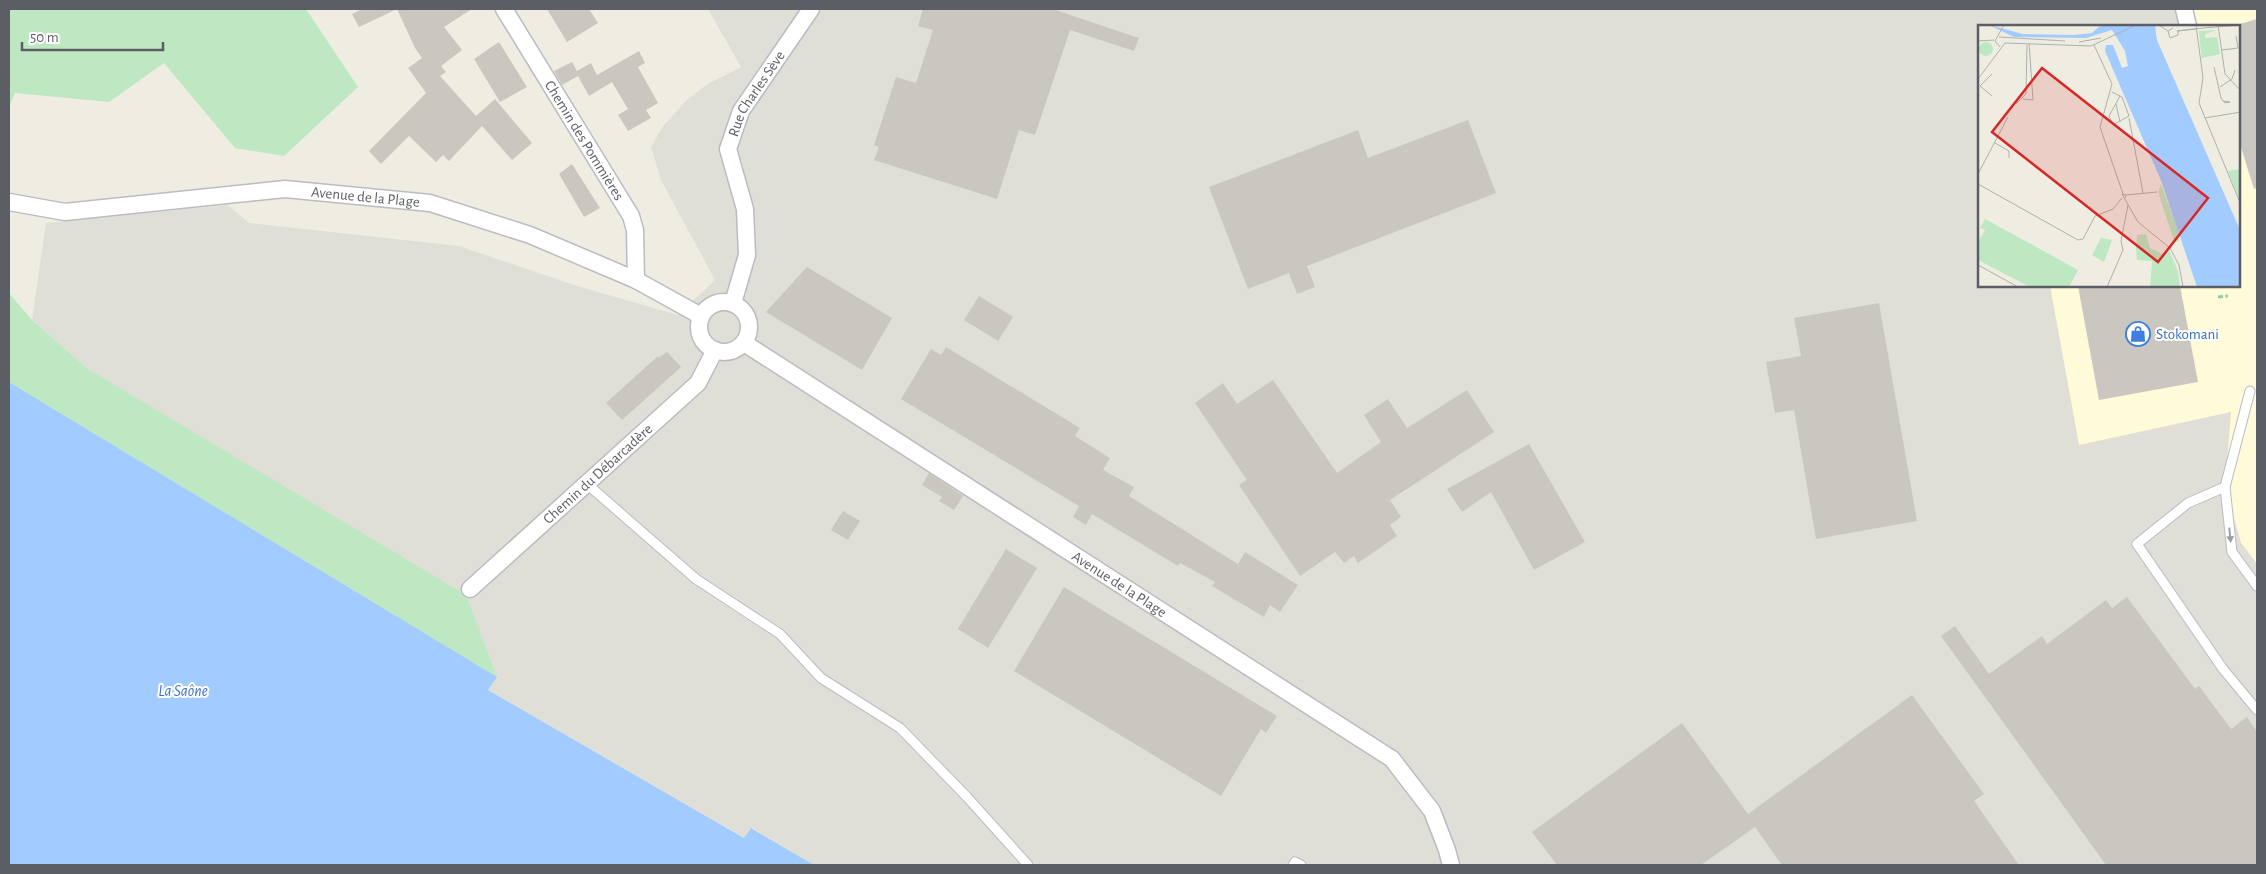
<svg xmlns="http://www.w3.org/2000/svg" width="2266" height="874" font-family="'Alegreya Sans',sans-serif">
	<rect width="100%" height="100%" fill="#efede2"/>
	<polygon fill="#fffad7" points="2189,9 2257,9 2257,564 2241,543 2225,487 2079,446 2050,286 2240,286 2240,26 2190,26"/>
	<polygon fill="#dfdfd7" points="708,9 2189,9 2190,26 1980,26 1980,286 2050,286 2079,445 2231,412 2225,487 2241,543 2257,564 2257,865 814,865 752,828 745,838 488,690 88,369 32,320 46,223 228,205 249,223 459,246 577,286 678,315 715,280 661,180 651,147 663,126 687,100 706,85 741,67"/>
	<g fill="#bde8c2">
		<polygon points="9,9 306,9 358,87 284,156 235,148 164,63 109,102 15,93 9,107"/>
		<polygon points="9,293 32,320 88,369 466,595 497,677 9,382"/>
	</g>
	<polygon fill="#a2ccff" points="9,382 497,677 488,690 744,838 751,828 814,865 9,865"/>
	<g fill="#cac7c0">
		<polygon points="362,9 472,9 444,27 462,50 441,66 446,72 440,76 476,116 495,99 532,143 512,160 482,126 449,161 443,155 436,162 409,136 381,164 369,151 426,93 408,68 422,58 415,48 397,9 359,27 352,14"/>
		<polygon points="547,9 589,9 598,23 567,42"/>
		<polygon points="923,9 1053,9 1139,38 1134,51 1070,30 1035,135 1019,130 997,199 874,160 879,147 874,145 896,77 916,83 933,30 918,26"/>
		<polygon points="2257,19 2257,188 2254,189 2240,144 2240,24"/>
		<polygon points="499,42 527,87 500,102 474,59"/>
		<polygon points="639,51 645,63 638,67 658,103 646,110 651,118 628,131 618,115 628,109 612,82 589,96 578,76 562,85 554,71 572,62 577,71 591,63 597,75"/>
		<polygon points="1468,120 1496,193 1307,266 1315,287 1297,294 1289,273 1248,289 1209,187 1358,130 1368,158"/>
		<polygon points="572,164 600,208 584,217 559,174"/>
		<polygon points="807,267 892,318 862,370 766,312"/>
		<polygon points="2078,286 2180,286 2198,382 2099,400"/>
		<polygon points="979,296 1013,317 998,341 964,320"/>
		<polygon points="1879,303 1917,521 1816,539 1794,410 1775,413 1766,362 1801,356 1794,318"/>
		<polygon points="946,347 1080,428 1075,436 1110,458 1103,470 1134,487 1129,496 1238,564 1245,552 1298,585 1280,612 1270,605 1264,617 1212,586 1215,582 1180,563 1178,566 1092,514 1086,525 1073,517 1079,506 901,399 931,349 941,355"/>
		<polygon points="667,352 681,367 622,420 606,403 658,356 659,358"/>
		<polygon points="1273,380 1337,473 1381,442 1364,415 1388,399 1407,428 1467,390 1494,432 1390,500 1401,517 1390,525 1397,536 1358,563 1354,556 1344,563 1335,552 1300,576 1239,485 1247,480 1195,403 1223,383 1237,404"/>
		<polygon points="1529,444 1585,542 1534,570 1491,492 1462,512 1447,489"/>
		<polygon points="929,473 963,496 954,510 939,501 942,497 922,485"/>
		<polygon points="843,511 860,521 848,540 831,530"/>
		<polygon points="1006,549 1037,568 988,648 958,629"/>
		<polygon points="1064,587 1277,716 1266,733 1261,729 1221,796 1014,671"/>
		<polygon points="2127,597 2195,689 2199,686 2231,729 2247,717 2257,732 2257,865 2106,865 1941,636 1955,626 1989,674 2042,636 2047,644 2106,600 2112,608"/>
		<polygon points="1912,695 1984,794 1974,801 2019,865 1782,865 1755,827 1701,865 1557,865 1532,832 1682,723 1748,814"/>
	</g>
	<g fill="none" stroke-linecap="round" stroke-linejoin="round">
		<defs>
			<g id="service">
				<polyline points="2250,391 2225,487 2232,552 2257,586"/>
				<polyline points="587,484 696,579 780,634 821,678 900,728 967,797 1028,865"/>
				<polyline points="2225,487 2188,503 2137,544 2223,669 2257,710"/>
				<polyline points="1293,865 1295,862 1301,865"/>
			</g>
			<g id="minor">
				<path id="s1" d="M504,9L631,216L635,230L636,280"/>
				<polyline points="2184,9 2188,26"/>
				<path id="s2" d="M9,202L65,212L285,189L430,203L530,235L636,280L701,316"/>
				<circle cx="724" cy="327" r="25"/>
				<path id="s3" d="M733,303L747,255L745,209L728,149L741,111L811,9"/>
				<path id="s4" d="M744,343L1392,759L1432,811L1447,850L1451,865"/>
				<path id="s5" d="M470,589L698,383L715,350"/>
			</g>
		</defs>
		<use href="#service" stroke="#babcc2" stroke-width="11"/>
		<use href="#minor" stroke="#babcc2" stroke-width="19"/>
		<polyline stroke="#95caab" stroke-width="3" stroke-dasharray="5 2.5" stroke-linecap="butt" points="2218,297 2228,296"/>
		<use href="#service" stroke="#fff" stroke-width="9"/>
		<use href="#minor" stroke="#fff" stroke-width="16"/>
	</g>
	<defs><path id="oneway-solid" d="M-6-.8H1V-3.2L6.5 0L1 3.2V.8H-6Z" transform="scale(1.25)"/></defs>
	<use fill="#9d9ea2" href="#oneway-solid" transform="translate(2230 535) rotate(84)"/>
	<defs>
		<symbol id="shop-ring" viewBox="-11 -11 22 22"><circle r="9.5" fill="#fff" stroke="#3f7fe0" stroke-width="1.5"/><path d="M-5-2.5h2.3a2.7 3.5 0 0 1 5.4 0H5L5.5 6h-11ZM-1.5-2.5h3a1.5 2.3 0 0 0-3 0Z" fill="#3f7fe0"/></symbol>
	</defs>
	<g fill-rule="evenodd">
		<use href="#shop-ring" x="2124" y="320" width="28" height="28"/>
	</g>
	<g text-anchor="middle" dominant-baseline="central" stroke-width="4" stroke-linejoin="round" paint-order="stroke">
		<g font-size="15" fill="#5b5e64" stroke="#fff">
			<text stroke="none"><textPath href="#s3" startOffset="221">Rue Charles Sève</textPath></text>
			<text stroke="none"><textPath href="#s1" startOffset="154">Chemin des Pommières</textPath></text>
			<text stroke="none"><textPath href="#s2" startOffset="359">Avenue de la Plage</textPath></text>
			<text stroke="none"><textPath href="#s5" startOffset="172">Chemin du Débarcadère</textPath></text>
			<text stroke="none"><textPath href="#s4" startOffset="446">Avenue de la Plage</textPath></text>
		</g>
		<g font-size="15" fill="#366cbe" stroke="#fff" text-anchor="start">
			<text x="2156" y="334">Stokomani</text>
		</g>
		<g font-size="16" font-style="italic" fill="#3d71cb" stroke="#fff">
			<text x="183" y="691">La Saône</text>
		</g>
	</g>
	<g transform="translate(1978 25)">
		<rect width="262" height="262" fill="#efede2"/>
		<path d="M239,5L227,9V13L239,12L242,29L224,33V37L221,6ZM1 24a7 7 0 1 1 14 0a7 7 0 1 1-14 0ZM262,144V176L250,146ZM183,159L202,210L200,217L196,216L180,167ZM7,194L100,245L91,262H52L0,235V217L7,205L2,203ZM168,209L172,223L184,229L191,225L200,246L202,262H172L174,236L159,235L158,223L159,210ZM123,213L134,215L126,237L114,230Z" fill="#bde8c2"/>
		<path d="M11,0L45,9L96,10L114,8L123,0H177L179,15L262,205V262H219L184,158L127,26L128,20H135L144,43L150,41L147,26L134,5L108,13L36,12Z" fill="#a2ccff"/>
		<path fill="none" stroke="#b0b0ac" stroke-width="1" d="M181,0L190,6L195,3M218,0L225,53L221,78L263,180M240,0L247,49L263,66M225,3L261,0M218,4L199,6L225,3M190,6L192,13L200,10V6M21,12L87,16M0,16L16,15M101,17L123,13M116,20L134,59L122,102L145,169M22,22L17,16L26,0M244,25L260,23L258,11M236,42L243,73L245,76L247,78L252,77L245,76M14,49L2,61L14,71M0,54L27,18L113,21L158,0M242,62L254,54L257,45M134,67L144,72L151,91L135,100L131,91L142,71M45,74L55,75L51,18M38,79L48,69L49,20M138,79L142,97M151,93L165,168M227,93L263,87M17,118L31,126V133M0,149L30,92M0,159L100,215L105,214L117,191L135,184L144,173M148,170L179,167M147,173L148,170L144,169L160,197L192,223L201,240L205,262M0,240L40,262M129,262L145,225L143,216L150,180"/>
		<path fill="#d62828" fill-opacity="0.15" stroke="#d62828" stroke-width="2.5" d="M64,43L230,173L180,237L14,107Z"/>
		<rect width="262" height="262" fill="none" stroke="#5b5e64" stroke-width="2.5"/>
	</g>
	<rect width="2266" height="874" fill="none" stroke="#5b5e64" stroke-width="20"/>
	<path d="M22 42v8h141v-8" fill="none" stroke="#5b5e64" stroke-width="2.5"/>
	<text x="30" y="42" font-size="15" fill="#5b5e64" stroke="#ffffff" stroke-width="4" paint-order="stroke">50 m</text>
</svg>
